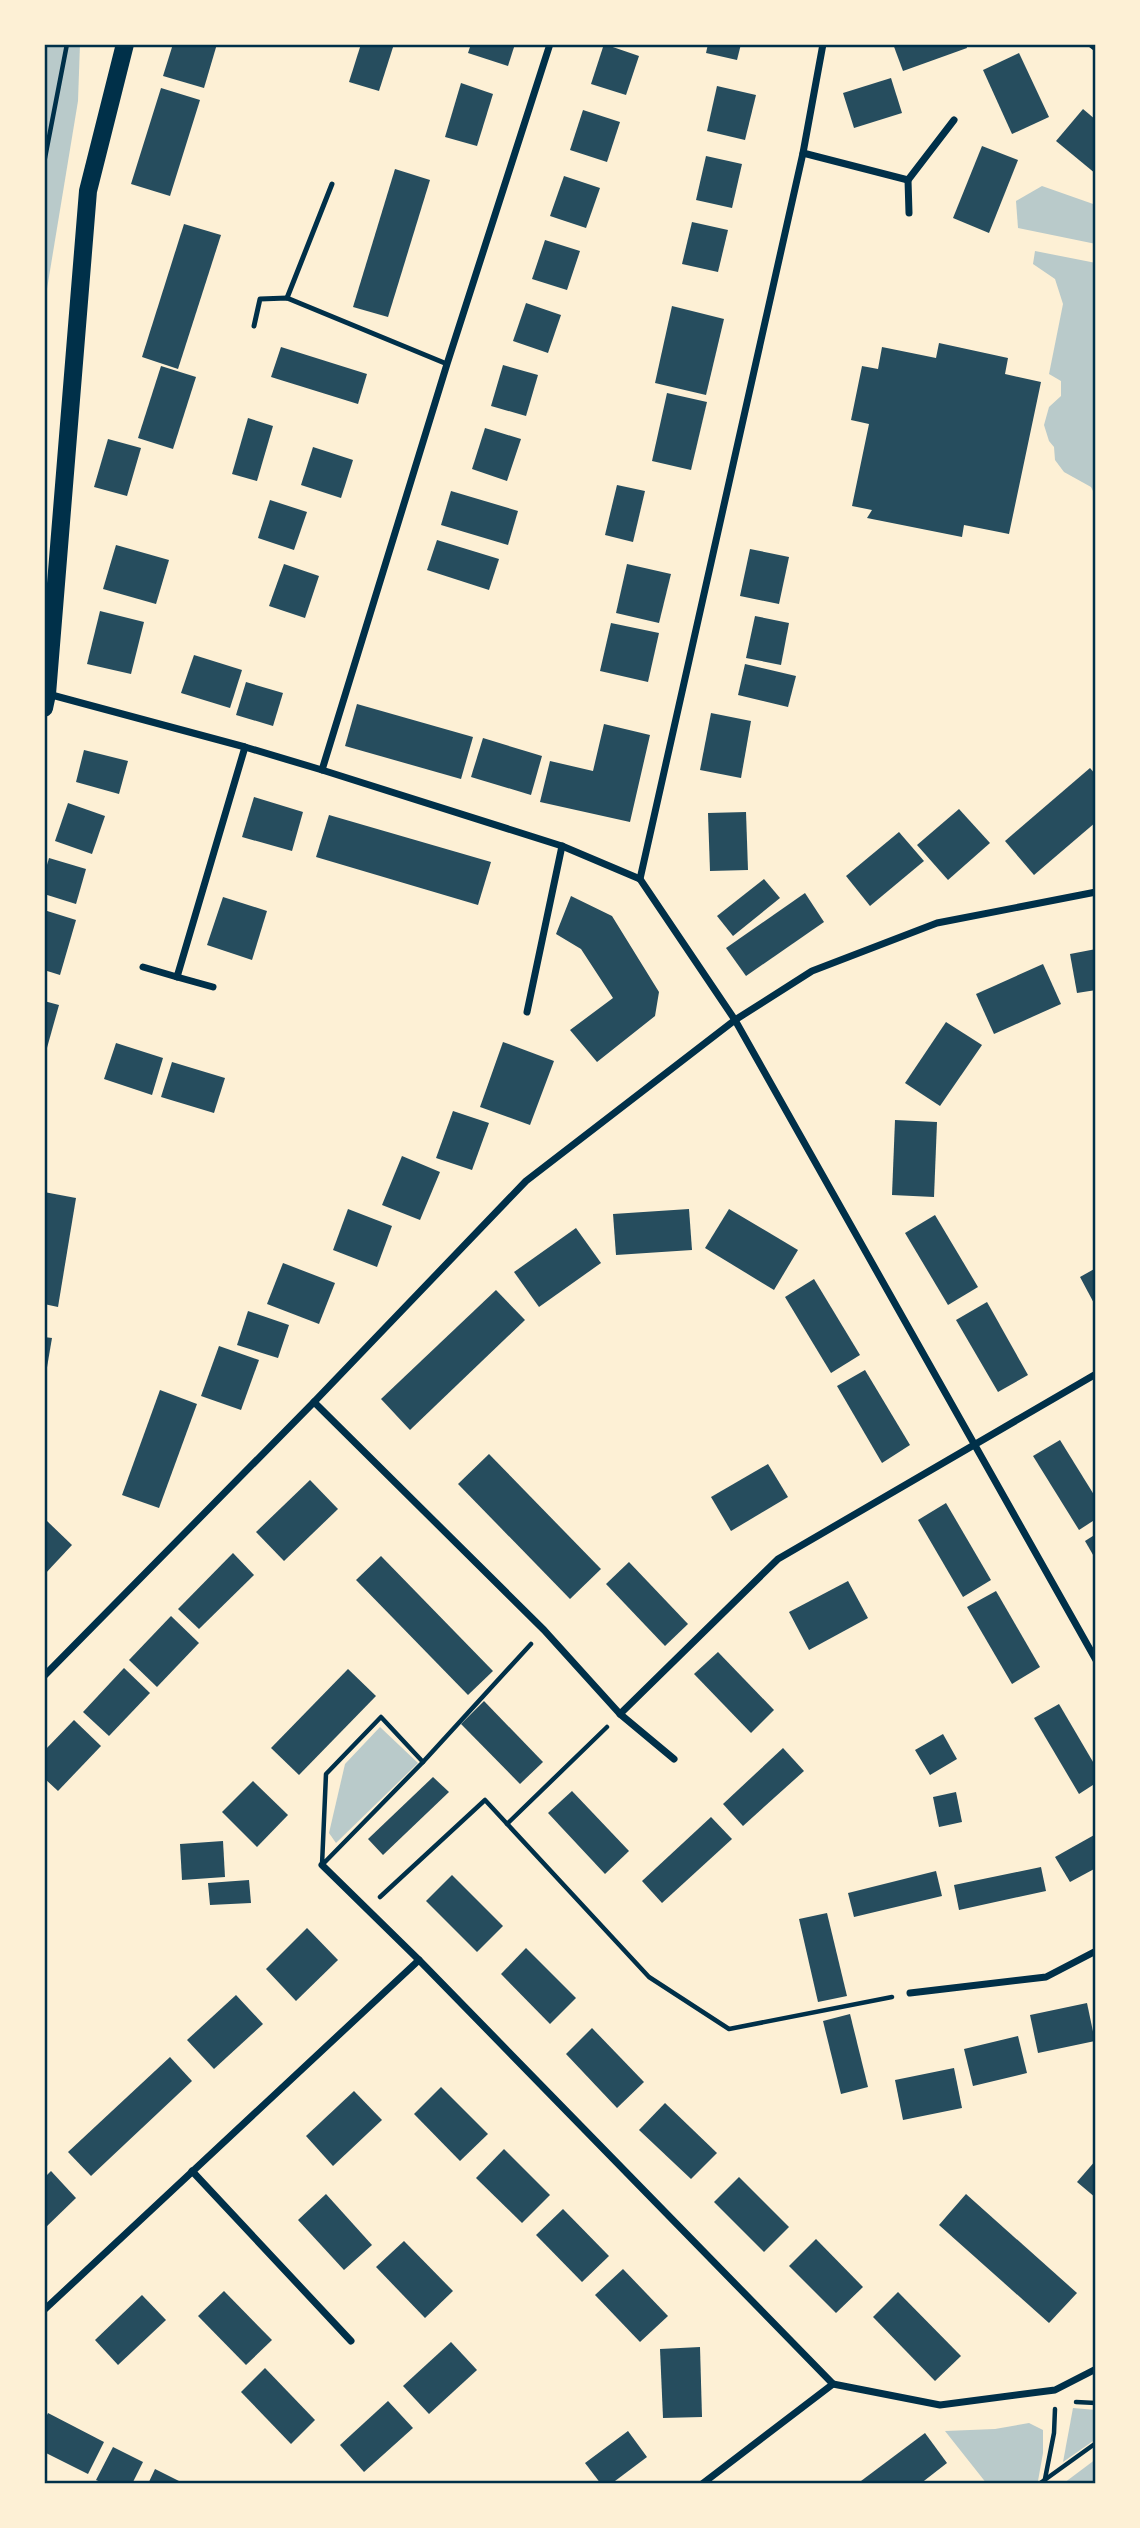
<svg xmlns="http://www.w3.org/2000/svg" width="1140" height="2528" font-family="Cabin,sans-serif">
	<rect width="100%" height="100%" fill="#fdf0d5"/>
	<g fill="#b9caca">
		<polygon points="44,44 80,44 78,101 44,307"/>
		<polygon points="1042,186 1096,205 1096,244 1018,228 1016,201"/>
		<polygon points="1035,251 1096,263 1096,497 1091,487 1064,472 1055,460 1054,447 1049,441 1044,425 1049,407 1061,396 1061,381 1049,374 1063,304 1055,279 1033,264"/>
		<polygon points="380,1727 418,1763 336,1843 329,1833 345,1764"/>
		<polygon points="1073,2408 1096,2410 1096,2439 1063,2462"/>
		<polygon points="1029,2423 1043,2430 1043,2453 1038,2481 1033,2484 987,2484 945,2431 995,2429"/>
		<polygon points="1096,2459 1096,2484 1063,2484 1064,2483"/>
	</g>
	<g fill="#264d5e">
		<polygon points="173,44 217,44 204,88 163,76"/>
		<polygon points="361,44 394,44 379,91 349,82"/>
		<polygon points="471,44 515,44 508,66 468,53"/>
		<polygon points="604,44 639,56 626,95 591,84"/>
		<polygon points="708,44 741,44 737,60 706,53"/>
		<polygon points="893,44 966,44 967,48 903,71"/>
		<polygon points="1019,53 1049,117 1012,134 983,70"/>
		<polygon points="891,78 902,113 854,128 843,93"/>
		<polygon points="461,83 493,94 477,146 445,137"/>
		<polygon points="717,86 756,95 745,140 707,131"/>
		<polygon points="161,88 200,100 170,196 131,184"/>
		<polygon points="1083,109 1096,120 1096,174 1056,141"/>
		<polygon points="583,110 620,122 607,162 570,150"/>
		<polygon points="982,146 1018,160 989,233 953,218"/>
		<polygon points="706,156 742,164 732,208 696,200"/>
		<polygon points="395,169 430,180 388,317 353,307"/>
		<polygon points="564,176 600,188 586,228 550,216"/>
		<polygon points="692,222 728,230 718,272 682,264"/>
		<polygon points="184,224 221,235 178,369 142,357"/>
		<polygon points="545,240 580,251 567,290 532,279"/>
		<polygon points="526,303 561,315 548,353 513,341"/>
		<polygon points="672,306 724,319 706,395 655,383"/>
		<polygon points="939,343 1008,358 1005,374 1041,382 1009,534 964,525 962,537 867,518 872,510 852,506 869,424 851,420 862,366 878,369 882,347 936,358"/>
		<polygon points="281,347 367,374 358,404 271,377"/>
		<polygon points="503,365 538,375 526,416 491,406"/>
		<polygon points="161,366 196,377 173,449 138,438"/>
		<polygon points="667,393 707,402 691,470 652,461"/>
		<polygon points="248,418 273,426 257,481 232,474"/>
		<polygon points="485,428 521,439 507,481 472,469"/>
		<polygon points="108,439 141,448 127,496 94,487"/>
		<polygon points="313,447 353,460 341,498 301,485"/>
		<polygon points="617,485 645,491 633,542 605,535"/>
		<polygon points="451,491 518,511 508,545 441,525"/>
		<polygon points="270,500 307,512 294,550 258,538"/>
		<polygon points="437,540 499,559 489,590 427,570"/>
		<polygon points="116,545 169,560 156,604 103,589"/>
		<polygon points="750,549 789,557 779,604 740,596"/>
		<polygon points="284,564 319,576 305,618 269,606"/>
		<polygon points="627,564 671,574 659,623 616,613"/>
		<polygon points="100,611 144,622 131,674 87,664"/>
		<polygon points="755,616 789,623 781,665 746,658"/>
		<polygon points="611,623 659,633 648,682 600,671"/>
		<polygon points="194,655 242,670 230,708 181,693"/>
		<polygon points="745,664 796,676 788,707 738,695"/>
		<polygon points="246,682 283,693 273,726 236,715"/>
		<polygon points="357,704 473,737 461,779 345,746"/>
		<polygon points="711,713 751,721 741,778 700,770"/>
		<polygon points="604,724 650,735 630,822 540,802 550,761 593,771"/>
		<polygon points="483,738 542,756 531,795 471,777"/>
		<polygon points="84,750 128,761 119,794 76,782"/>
		<polygon points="1090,768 1096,775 1096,822 1034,875 1005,841"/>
		<polygon points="254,797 303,812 292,851 242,837"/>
		<polygon points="68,803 105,816 92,854 55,841"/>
		<polygon points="959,809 990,843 948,880 917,845"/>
		<polygon points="746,812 748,870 710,871 708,813"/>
		<polygon points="329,815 491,862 478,905 316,857"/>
		<polygon points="899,832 924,861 870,906 846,876"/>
		<polygon points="49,858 86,869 76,904 44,894 44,875"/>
		<polygon points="764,879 780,898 733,936 717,916"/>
		<polygon points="805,893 824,922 746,976 726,948"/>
		<polygon points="571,896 612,916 659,992 655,1016 597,1062 570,1030 613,998 581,949 556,934"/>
		<polygon points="223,897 267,911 252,960 207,945"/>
		<polygon points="44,910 76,920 60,975 44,970"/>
		<polygon points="1096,949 1096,990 1077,993 1070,954"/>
		<polygon points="1043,964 1061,1004 994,1034 976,994"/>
		<polygon points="44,1001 59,1005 45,1055 44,1055"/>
		<polygon points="946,1022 982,1045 940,1106 905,1083"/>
		<polygon points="503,1042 554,1061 530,1125 480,1107"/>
		<polygon points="116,1043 163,1058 152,1095 104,1079"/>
		<polygon points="172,1062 225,1078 214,1113 161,1097"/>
		<polygon points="453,1111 489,1123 472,1170 436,1158"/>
		<polygon points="895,1120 937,1122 934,1197 892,1195"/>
		<polygon points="402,1156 440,1172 420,1220 382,1205"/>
		<polygon points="44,1192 76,1198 58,1307 44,1304"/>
		<polygon points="348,1209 392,1226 377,1267 333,1250"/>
		<polygon points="689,1209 692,1250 616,1255 613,1214"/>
		<polygon points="729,1209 798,1250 774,1290 705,1248"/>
		<polygon points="935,1215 978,1287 948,1305 905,1233"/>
		<polygon points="576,1228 601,1263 539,1307 514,1272"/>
		<polygon points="283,1263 335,1283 319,1324 267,1304"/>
		<polygon points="1096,1268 1096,1307 1080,1277"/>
		<polygon points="814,1279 860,1355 831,1373 785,1297"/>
		<polygon points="496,1290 525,1320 410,1430 381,1399"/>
		<polygon points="987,1302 1028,1375 998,1392 956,1320"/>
		<polygon points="248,1311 289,1325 278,1358 237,1345"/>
		<polygon points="44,1337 52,1338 45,1379 44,1379"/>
		<polygon points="219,1346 259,1360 241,1410 201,1396"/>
		<polygon points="865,1370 910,1445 882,1463 837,1386"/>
		<polygon points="160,1390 197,1404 159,1508 122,1495"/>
		<polygon points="1060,1440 1096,1498 1096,1519 1079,1530 1033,1456"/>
		<polygon points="489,1454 601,1569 570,1599 458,1484"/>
		<polygon points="768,1464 788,1497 731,1531 711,1497"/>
		<polygon points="310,1480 338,1509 284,1561 256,1532"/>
		<polygon points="946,1503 991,1580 963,1597 918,1520"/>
		<polygon points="47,1521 72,1545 44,1575 44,1524"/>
		<polygon points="1096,1534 1096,1560 1085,1541"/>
		<polygon points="233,1553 254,1575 199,1629 178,1609"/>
		<polygon points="381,1556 493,1671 468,1695 356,1580"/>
		<polygon points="629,1562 688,1624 665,1646 606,1584"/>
		<polygon points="848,1581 868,1618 809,1650 789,1612"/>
		<polygon points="996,1591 1040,1667 1012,1684 967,1607"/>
		<polygon points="171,1616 199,1643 157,1687 129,1660"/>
		<polygon points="718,1652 774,1710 751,1733 694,1674"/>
		<polygon points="124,1668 150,1693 109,1736 83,1712"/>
		<polygon points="348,1669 376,1696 299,1775 271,1748"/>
		<polygon points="484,1701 543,1762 520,1784 461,1724"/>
		<polygon points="1059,1704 1096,1767 1096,1783 1079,1794 1034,1718"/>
		<polygon points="74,1720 101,1746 58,1791 44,1778 44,1751"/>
		<polygon points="943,1734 957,1759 930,1775 915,1750"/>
		<polygon points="783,1748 804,1771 743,1826 723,1804"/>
		<polygon points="433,1777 449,1792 383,1855 368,1839"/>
		<polygon points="253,1781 288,1815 257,1847 222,1812"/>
		<polygon points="572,1791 629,1851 605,1874 548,1813"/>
		<polygon points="956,1792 962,1822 939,1827 933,1797"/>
		<polygon points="711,1817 732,1839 662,1903 642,1881"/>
		<polygon points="1096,1834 1096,1868 1070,1882 1055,1857"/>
		<polygon points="223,1841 225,1877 182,1880 180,1844"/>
		<polygon points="1041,1867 1046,1891 959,1910 954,1885"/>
		<polygon points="936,1871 942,1896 854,1917 848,1893"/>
		<polygon points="452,1875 503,1926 477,1952 426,1901"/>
		<polygon points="249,1880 251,1903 210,1905 208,1883"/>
		<polygon points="827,1913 847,1996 818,2002 799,1919"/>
		<polygon points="307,1928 338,1960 296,2001 266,1969"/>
		<polygon points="526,1948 576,1998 550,2024 501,1974"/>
		<polygon points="236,1995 263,2024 214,2069 187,2040"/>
		<polygon points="1087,2003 1095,2041 1038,2053 1030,2015"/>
		<polygon points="850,2014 868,2087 841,2094 823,2021"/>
		<polygon points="592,2028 644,2082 617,2108 566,2054"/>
		<polygon points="1018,2036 1027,2073 973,2086 964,2049"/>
		<polygon points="170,2057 192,2081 91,2176 68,2152"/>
		<polygon points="954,2068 962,2108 903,2120 895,2080"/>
		<polygon points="441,2087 488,2134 460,2161 414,2114"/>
		<polygon points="354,2091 382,2120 333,2166 306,2136"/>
		<polygon points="665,2103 717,2153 691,2179 639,2130"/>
		<polygon points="504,2149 550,2195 522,2223 476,2178"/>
		<polygon points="1096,2160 1096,2198 1077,2182"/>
		<polygon points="51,2171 76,2198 44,2229 44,2178"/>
		<polygon points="739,2177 789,2227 764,2252 714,2202"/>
		<polygon points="326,2194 372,2245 344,2270 298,2220"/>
		<polygon points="966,2194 1077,2293 1049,2323 939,2225"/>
		<polygon points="563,2209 609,2256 582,2282 536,2235"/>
		<polygon points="816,2239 863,2287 836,2313 789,2266"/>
		<polygon points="404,2241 453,2291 425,2318 376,2267"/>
		<polygon points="623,2269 668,2316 640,2342 595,2295"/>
		<polygon points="224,2291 272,2340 246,2365 198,2316"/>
		<polygon points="898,2292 961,2356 935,2381 873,2317"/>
		<polygon points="142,2295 166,2320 118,2365 95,2340"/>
		<polygon points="451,2342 477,2370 429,2414 403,2386"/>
		<polygon points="700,2347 702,2417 663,2418 660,2349"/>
		<polygon points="265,2368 315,2420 291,2444 241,2392"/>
		<polygon points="388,2401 413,2428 364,2472 340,2445"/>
		<polygon points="48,2413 104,2442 88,2474 44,2452 44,2421"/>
		<polygon points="628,2431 647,2457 611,2484 601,2484 585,2463"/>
		<polygon points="925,2433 947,2463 920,2484 857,2484"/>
		<polygon points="113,2447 143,2462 132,2484 105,2484 96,2480"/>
		<polygon points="155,2469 185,2484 148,2484"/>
	</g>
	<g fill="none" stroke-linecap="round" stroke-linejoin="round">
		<g stroke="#003049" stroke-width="4.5">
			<polyline points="44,163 67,44"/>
			<polygon points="381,1717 423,1762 322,1865 326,1774"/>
			<polyline points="423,1762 531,1644"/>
			<polyline points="507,1824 607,1727"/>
			<polyline points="380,1897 485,1800 649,1977 729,2029 892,1997"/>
			<polyline points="1076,2402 1096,2403"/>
			<polyline points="1039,2484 1096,2443"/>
			<polyline points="1044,2484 1054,2433 1055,2409"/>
		</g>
		<g stroke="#003049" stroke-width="5">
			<polyline points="287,298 332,184"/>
			<polyline points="254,326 260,299 287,298 447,364"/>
		</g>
		<g stroke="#003049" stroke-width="7">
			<polyline points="1091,44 1096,48"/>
			<polyline points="803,153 908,180 954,120"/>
			<polyline points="908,180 909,213"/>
			<polyline points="48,694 245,747 322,770 562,846 640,879 735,1020 1096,1660"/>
			<polyline points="322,770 447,364 550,44"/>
			<polyline points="640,879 803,153 823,44"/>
			<polyline points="143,967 177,977 245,747"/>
			<polyline points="177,977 213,987"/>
			<polyline points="527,1012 562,846"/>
			<polyline points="314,1402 544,1630 620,1714 674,1759"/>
			<polyline points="44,1676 314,1402 526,1181 735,1020 812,971 937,923 1096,892"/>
			<polyline points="620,1714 778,1559 1096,1374"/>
			<polyline points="322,1865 419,1960 833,2384 702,2484"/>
			<polyline points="910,1993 1046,1977 1096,1951"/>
			<polyline points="192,2171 351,2341"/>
			<polyline points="44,2310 419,1960"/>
			<polyline points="833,2384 940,2405 1055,2390 1096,2369"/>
		</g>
		<polyline stroke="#003049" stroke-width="18" points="44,708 47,694 88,191 125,44"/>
	</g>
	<rect width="1140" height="2528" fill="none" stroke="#fdf0d5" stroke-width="91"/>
	<rect x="46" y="46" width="1048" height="2436" fill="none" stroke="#003049" stroke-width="2.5"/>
</svg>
